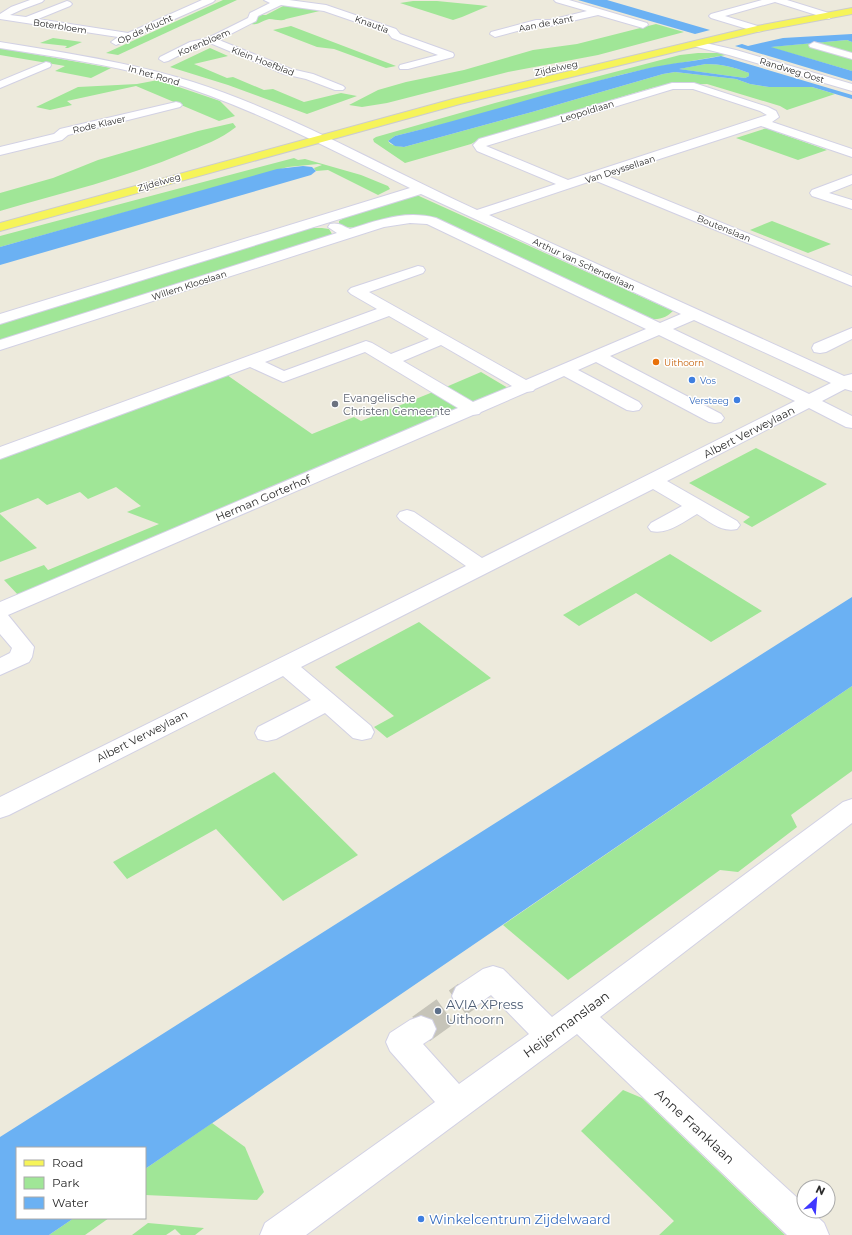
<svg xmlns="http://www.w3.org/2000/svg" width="852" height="1235" font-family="Montserrat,sans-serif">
	<rect width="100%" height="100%" fill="#edeadc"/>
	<g fill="#a0e697">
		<polygon points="223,0 237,0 118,55 106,53"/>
		<polygon points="413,1 437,1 488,6 462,17 453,20 400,3"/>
		<path d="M285,5L328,9L286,19C280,22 276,19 269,19C261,21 260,25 250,24L257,20L258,15H266Z"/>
		<polygon points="656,24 684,32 598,55 508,72 387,103 362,107 349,105 378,90 406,82 464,70 533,50 577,44"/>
		<polygon points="291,26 396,66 386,68 334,49 317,47 273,30"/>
		<polygon points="53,38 82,42 68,48 65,48 67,46 40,43"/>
		<polygon points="847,40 852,42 852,71 769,47"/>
		<polygon points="0,48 111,68 91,78 55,71 65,66 0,55"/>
		<polygon points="210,48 228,56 194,64 227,78 233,77 264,90 273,89 304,102 341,93 357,96 307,114 228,85 170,67"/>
		<path d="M698,53H719L726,55L651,68L620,75L460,120L395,136L388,141C391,146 398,146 404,147L532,112L663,74L675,72L736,79L750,84L769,87H812L835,94L787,110L780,106L707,84L671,85L655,87L482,138L471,144L405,163L374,142L373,139L376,137L495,103L680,55Z"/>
		<path d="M706,64C721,64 734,67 749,73V76L745,78L678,69Z"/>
		<polygon points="158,80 220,101 235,116 219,121 136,86 67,101 72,105 50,110 36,107 78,87 137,84"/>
		<path d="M233,123L236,127C221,139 202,146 184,153C125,178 62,193 0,211V193L53,178L98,160L198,131Z"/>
		<polygon points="770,127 778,130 776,132 827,150 798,160 736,138"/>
		<polygon points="294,158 298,160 305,159 361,175 388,186 390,189 378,195 328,170 316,171 314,168 322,165 318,164 288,167 0,247 0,236"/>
		<path d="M410,196H419L673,311C664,320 655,320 643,319L432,218C423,215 415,214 405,215C389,217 351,235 339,224V221L344,218Z"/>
		<polygon points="772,221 831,244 808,253 750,230"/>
		<polygon points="310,228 322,228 329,229 332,234 328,238 0,343 0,324"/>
		<polygon points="481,372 508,388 477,403 470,401 446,387"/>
		<polygon points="227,375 312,434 354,417 361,421 433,392 462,409 20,597 4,580 44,565 48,570 159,524 127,512 141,506 116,487 88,499 80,492 47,505 38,498 0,513 0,458"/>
		<polygon points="756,448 827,484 752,527 743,522 750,517 689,483"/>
		<polygon points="0,514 37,548 0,562"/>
		<polygon points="670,554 762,611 711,642 636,593 579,626 563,615"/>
		<polygon points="419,622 491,678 387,738 374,727 394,716 335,667"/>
		<polygon points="852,686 852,771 791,815 797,827 738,872 720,870 568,980 503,925"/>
		<polygon points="274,772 358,855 283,901 216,829 127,879 113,862"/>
		<polygon points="623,1090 642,1098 785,1235 659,1235 674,1221 581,1131"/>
		<polygon points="212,1123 245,1147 264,1192 257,1200 145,1195 145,1169"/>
		<polygon points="74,1218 109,1218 85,1235 49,1235"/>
		<polygon points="148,1223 204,1228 195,1235 181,1235 175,1229 166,1235 132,1235"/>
	</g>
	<g fill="#6bb1f3" fill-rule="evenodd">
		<polygon points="578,0 607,0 710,30 695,34"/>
		<polygon points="852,34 852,42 847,40 771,47 852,71 852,81 735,46 742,44 748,46 783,38"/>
		<path d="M721,56L852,95V99L812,87H769L750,84L736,79L675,72L663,74L532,112L404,147L395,146L388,141L395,136C480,115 563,88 649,68C672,63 697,61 721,56ZM706,64C721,64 734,67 749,73V76L745,78L679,69Z"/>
		<polygon points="303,166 312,167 316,171 311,175 0,265 0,247 277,169"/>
		<polygon points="852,597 852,686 145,1169 145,1148 17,1148 17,1218 74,1218 49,1235 0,1235 0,1137"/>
	</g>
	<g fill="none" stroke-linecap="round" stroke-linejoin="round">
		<polyline stroke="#c6c4b9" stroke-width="30" stroke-dasharray="30 15" stroke-linecap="butt" points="421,1029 467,996"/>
		<defs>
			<g id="minor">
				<polygon points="30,0 44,0 42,2 23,9 10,15 26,17 67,1 70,2 72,4 70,6 38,19 128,33 202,0 215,0 213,2 116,45 111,42 118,37 0,19 0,14 11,7"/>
				<polygon points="264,0 289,0 326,5 396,29 400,34 453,53 454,55 453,57 408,69 400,69 399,67 400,65 438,55 392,38 388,33 324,11 281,5 258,16 256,21 219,40 291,69 313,74 343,86 345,88 343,90 335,90 306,79 284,74 210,43 197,46 168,61 164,62 159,59 160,57 190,42 208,38 248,18 250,13 270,3"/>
				<polygon points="554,0 569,0 647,23 648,25 643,28 598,15 550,26 536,26 495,37 490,34 491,32 536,20 550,20 587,11 556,2"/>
				<polygon points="762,0 787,0 832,14 834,16 829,19 775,2 725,16 761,27 762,29 761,31 757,32 711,18 709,16 711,14"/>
				<polygon points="697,41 736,50 852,84 852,91 729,55 693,46 692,44"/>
				<path d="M0,42C65,53 130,62 193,82C292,114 383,167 477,210L556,184L477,151L473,145L479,139L672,83H694L768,107L776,111L779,117L772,122L852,149V157L761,126L607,176L852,276V286L594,180L489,215L844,376L852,374V391L845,389L822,401L852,416V428L846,427L809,408L667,481L737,521L740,525L737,529C722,533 709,521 697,514C683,522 667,535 651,531L648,527L651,523L682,506L653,489L301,667L371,726L374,732L371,738L362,740L353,738L325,713L276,739L267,741L258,739L255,733L258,727L311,700L283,676L9,815L0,818V797L466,566L400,520L397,516L400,512L407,510L414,512L482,558L795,401L659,335L610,356L721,414L724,418L721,422L715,423L709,422L596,362L578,370L639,402L642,406L639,410L633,411L627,410L564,376L535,389L533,391L527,392L481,412L479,414L473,415L8,615L34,647L32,657L29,662L0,675V658L10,653L12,648L0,634V602L458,408L365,352L283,382L250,367L0,459V447L377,309L351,294L348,291L351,288L418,266L423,267L425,270L423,273L369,292L526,380L646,329L427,224L410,223L384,227L0,350V340L337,233L328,227L330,224C338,222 343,226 350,229C379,220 406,210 436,218L660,323L681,314L421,194L0,324V314L410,188C330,149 250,106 163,80C110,64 55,57 0,48ZM673,89H693L760,111L767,115L568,180L486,146ZM389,316L429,339L391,354L372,343L366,341L284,371L265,362ZM694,320L831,383L809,394L673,329ZM441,345L512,386L473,402L403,361Z"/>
				<polygon points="814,42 852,53 852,59 810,47 809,45"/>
				<polygon points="46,62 50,63 51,65 50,67 0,88 0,81"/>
				<polygon points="176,102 180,103 182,105 180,107 68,135 62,140 0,155 0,147 54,134 60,129"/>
				<polygon points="852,175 852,184 829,193 852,200 852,209 812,196 810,193 812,190"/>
				<polygon points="852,328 852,339 826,352 820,353 814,352 812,348 814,344"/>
				<path d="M852,799V823L600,1017L804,1204V1211H811L824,1223L829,1235H787L577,1034L306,1235H260L265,1223L435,1102L390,1051L386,1042L390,1033L410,1020L421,1016L432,1020L436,1029L432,1038L423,1044L459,1084L529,1034L491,995C477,1005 474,1011 456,1005L452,996L456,987L483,969L493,966L503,969L552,1017L843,802Z"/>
			</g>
			<polygon id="major" points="852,8 852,14 757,32 460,104 0,231 0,223 453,99 757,26"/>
		</defs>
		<use href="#minor" stroke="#d2d1e4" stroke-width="2"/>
		<use href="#major" stroke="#ccc" stroke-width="2"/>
		<use href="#minor" fill="#fff" fill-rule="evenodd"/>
		<use href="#major" fill="#f6f459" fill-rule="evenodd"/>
	</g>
	<circle fill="#e8710a" stroke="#fff" stroke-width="1.5" cx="656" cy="362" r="4"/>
	<g fill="#3f7fe0" stroke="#fff" stroke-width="1.5">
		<circle cx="692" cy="380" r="4"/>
		<circle cx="737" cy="400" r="4"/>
		<circle cx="421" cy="1219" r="4"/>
	</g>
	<circle fill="#6b7280" stroke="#fff" stroke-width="1.5" cx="335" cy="404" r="4"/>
	<circle fill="#5c6f8a" stroke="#fff" stroke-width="1.5" cx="438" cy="1011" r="4"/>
	<g text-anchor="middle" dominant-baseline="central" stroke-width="3" stroke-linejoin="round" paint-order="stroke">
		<g font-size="9" fill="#2b2b2b" stroke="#fff">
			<text transform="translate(546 23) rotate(-11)">Aan de Kant</text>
			<text transform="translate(372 24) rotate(20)">Knautia</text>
			<text transform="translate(60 26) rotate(9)">Boterbloem</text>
			<text transform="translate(145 29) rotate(-24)">Op de Klucht</text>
			<text transform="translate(204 42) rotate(-23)">Korenbloem</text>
			<text transform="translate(263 61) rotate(21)">Klein Hoefblad</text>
			<text transform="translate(556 68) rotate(-12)">Zijdelweg</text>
			<text transform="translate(792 70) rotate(17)">Randweg Oost</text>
			<text transform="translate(154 75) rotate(16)">In het Rond</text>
			<text transform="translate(587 111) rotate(-17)">Leopoldlaan</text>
			<text transform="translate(99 124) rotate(-13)">Rode Klaver</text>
			<text transform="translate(620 169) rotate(-18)">Van Deyssellaan</text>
			<text transform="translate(159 182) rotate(-16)">Zijdelweg</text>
			<text transform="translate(724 228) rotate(22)">Boutenslaan</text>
			<text transform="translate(584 264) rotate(25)">Arthur van Schendellaan</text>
			<text transform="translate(189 285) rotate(-18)">Willem Klooslaan</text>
		</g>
		<g font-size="9" fill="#c56008" stroke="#fff" text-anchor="start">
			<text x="664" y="362">Uithoorn</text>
		</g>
		<g font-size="9" fill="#366cbe" stroke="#fff" text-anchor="start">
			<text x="700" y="380">Vos</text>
			<text x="729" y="400" text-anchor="end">Versteeg</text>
		</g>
		<g font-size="11" fill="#5b616d" stroke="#fff" text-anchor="start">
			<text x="343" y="398">Evangelische<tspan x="343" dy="13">Christen Gemeente</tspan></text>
		</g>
		<g font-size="11" fill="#2b2b2b" stroke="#fff">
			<text transform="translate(749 432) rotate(-27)">Albert Verweylaan</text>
			<text transform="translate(263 498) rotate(-23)">Herman Gorterhof</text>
			<text transform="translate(142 736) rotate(-27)">Albert Verweylaan</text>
		</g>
		<g font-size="13" fill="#4e5e75" stroke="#fff" text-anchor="start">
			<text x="446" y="1004">AVIA XPress<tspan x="446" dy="15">Uithoorn</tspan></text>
		</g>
		<g font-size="13" fill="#2b2b2b" stroke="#fff">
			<text transform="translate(566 1024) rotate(-36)">Heijermanslaan</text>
			<text transform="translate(695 1126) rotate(43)">Anne Franklaan</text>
		</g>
		<g font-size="13" fill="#366cbe" stroke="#fff" text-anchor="start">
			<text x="429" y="1219">Winkelcentrum Zijdelwaard</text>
		</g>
	</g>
	<rect x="16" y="1147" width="130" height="72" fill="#ffffff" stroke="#aaaaaa"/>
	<rect x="24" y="1160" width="20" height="6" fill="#f6f459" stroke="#aaaaaa"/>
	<text x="52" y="1167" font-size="12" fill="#2b2b2b">Road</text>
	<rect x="24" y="1177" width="20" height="12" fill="#a0e697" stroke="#aaaaaa"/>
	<text x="52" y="1187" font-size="12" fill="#2b2b2b">Park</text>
	<rect x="24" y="1197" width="20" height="12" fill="#6bb1f3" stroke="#aaaaaa"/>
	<text x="52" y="1207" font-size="12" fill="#2b2b2b">Water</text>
	<g transform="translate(816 1199) rotate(26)"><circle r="19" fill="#ffffff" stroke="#aaaaaa"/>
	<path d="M0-3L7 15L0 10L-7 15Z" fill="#3f37ff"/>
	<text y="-6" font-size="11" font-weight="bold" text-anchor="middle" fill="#2b2b2b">N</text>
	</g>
</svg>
